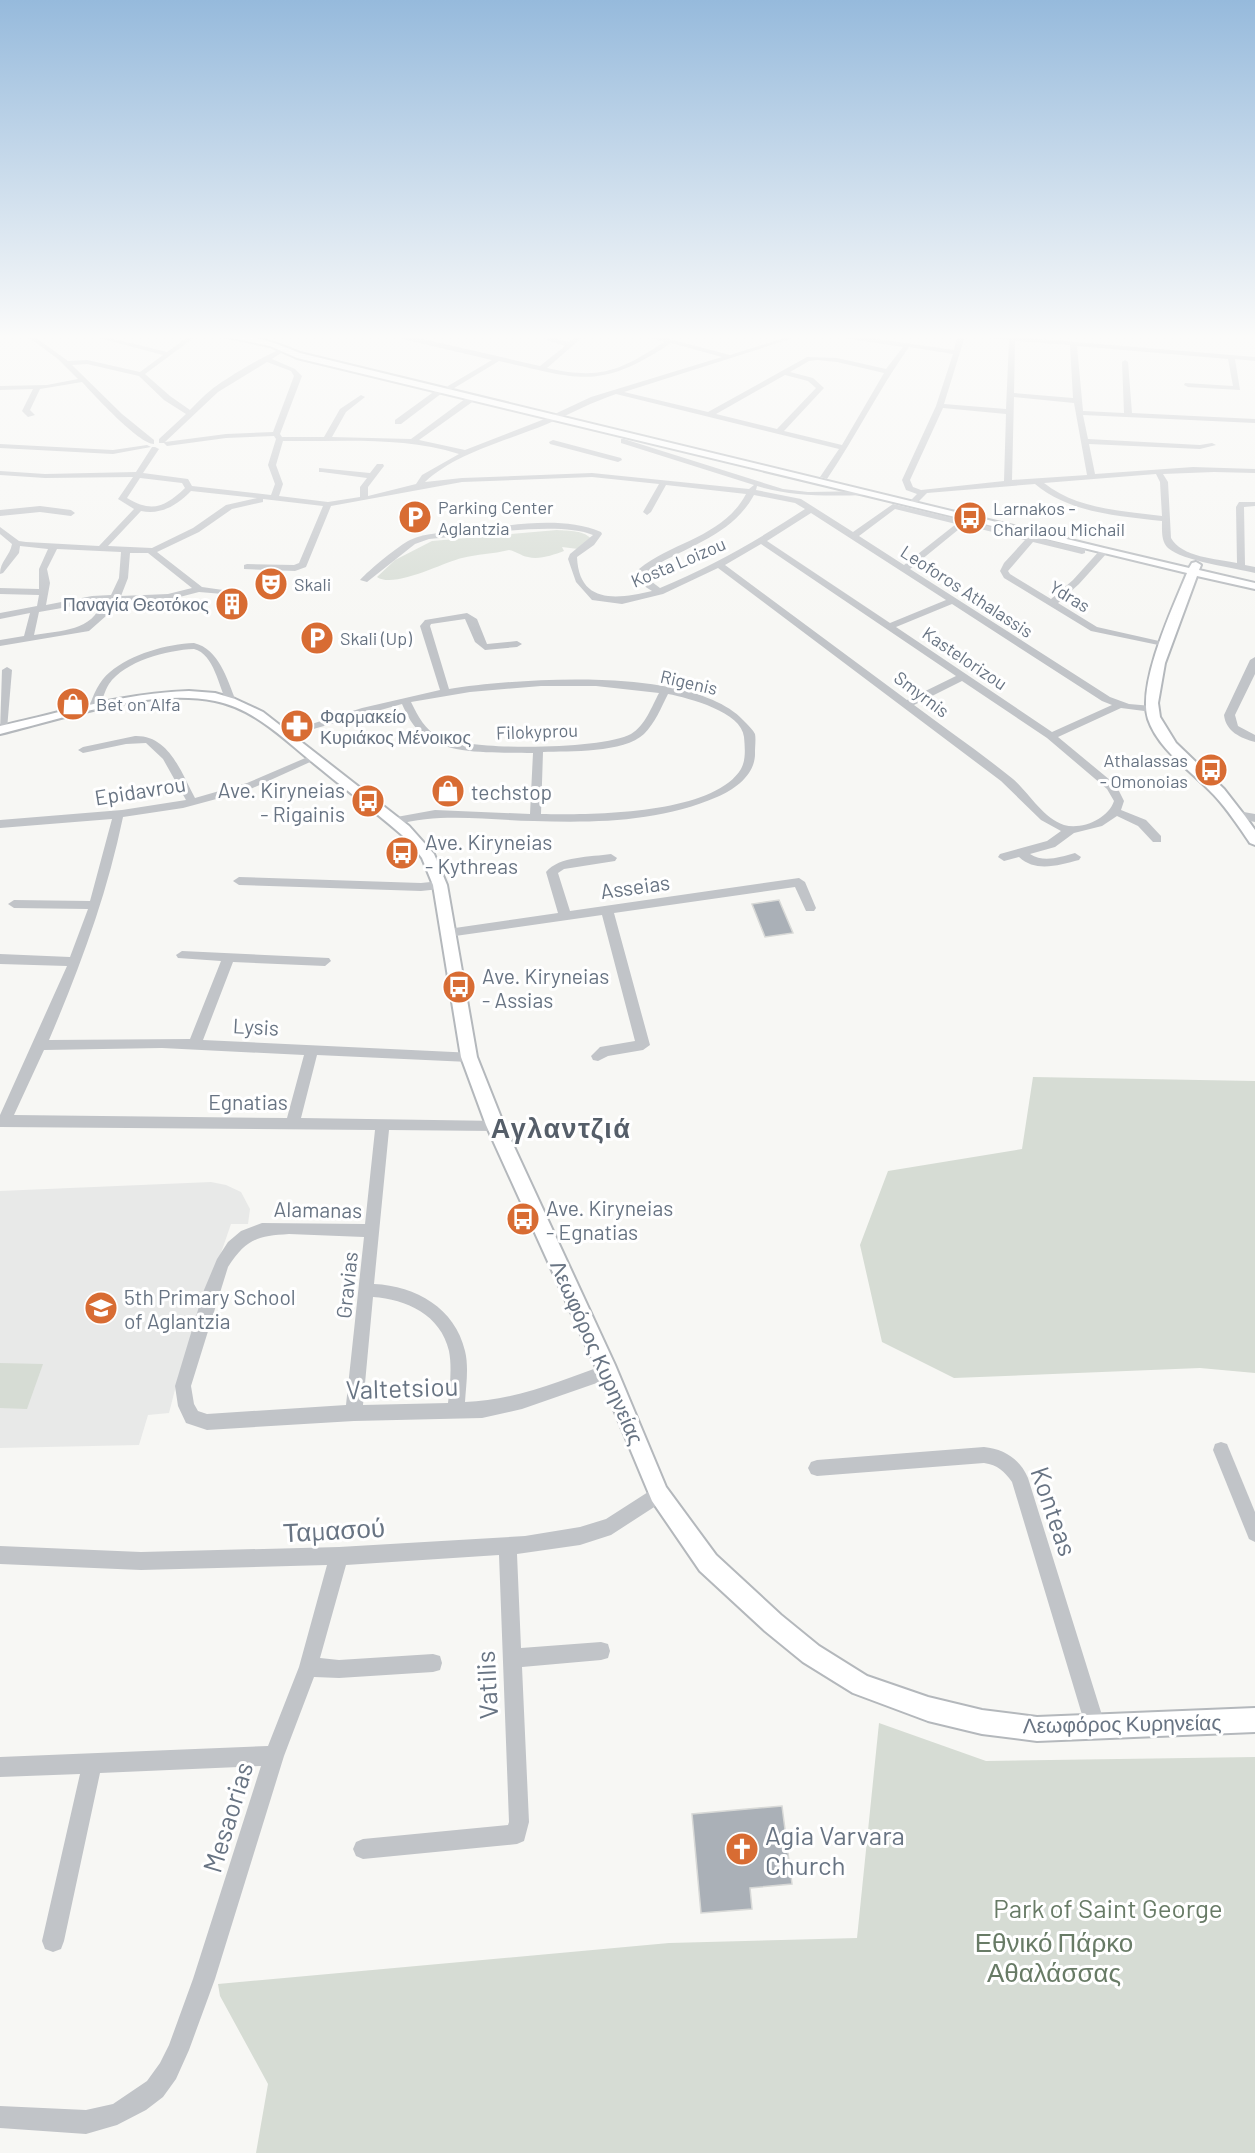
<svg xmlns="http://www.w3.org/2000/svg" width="1255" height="2153" font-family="Barlow,sans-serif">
	<rect width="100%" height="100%" fill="#f7f7f4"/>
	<polygon fill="#e8e9e8" points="211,1182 226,1185 241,1192 250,1209 248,1224 231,1224 179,1374 169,1413 148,1415 139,1445 0,1448 0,1191"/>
	<g fill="#d6dcd4">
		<path d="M557,530C569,531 585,530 592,540L578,549L562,547L564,551C553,555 539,560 528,557C521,556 516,551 509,550C493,554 477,554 462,558C444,562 394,589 377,577L395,560L432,541Z"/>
		<polygon points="1033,1077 1255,1081 1255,1373 1200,1368 954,1378 882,1342 860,1245 888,1171 1022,1149"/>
		<polygon points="0,1363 43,1364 27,1409 0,1408"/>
		<polygon points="879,1723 986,1761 1255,1757 1255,2153 256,2153 268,2084 220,1996 218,1984 669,1943 857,1938"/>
	</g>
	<g fill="#aab0b7" stroke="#d8d9d7" stroke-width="1.5">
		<polygon points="779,900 793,933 765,937 752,904"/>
		<polygon points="782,1806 792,1884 750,1888 752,1909 701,1913 692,1814"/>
	</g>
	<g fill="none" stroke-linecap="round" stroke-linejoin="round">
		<defs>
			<g id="major">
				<path d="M213,334C243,332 273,341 300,353L1104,548L1189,568L1192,563L1196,562L1201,565L1199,570L1255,583V589L1197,576L1165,663L1158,703L1160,717L1176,743L1224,789L1245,816L1255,830V845L1250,843C1239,827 1228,810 1214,795C1192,771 1159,751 1148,719C1137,684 1173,607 1187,573L297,358L270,346Z"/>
				<path d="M189,691L215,693L235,699L263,712L409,826L434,854L447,885L477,1057L504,1125L615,1365L666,1487L716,1555L781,1615L819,1646L867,1676L928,1697L982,1710L1037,1717L1255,1708V1732L1037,1741L982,1734L928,1721L853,1693L803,1662L765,1631L700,1571L652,1501L599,1374L486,1125L461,1057L433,885L422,858L410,842C382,817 351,794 322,770C290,745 257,709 215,701C148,688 66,718 0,734V726C63,712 124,693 189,691Z"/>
			</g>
		</defs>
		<use href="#major" stroke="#b4b8bc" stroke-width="4"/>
		<g fill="#c1c4c8" fill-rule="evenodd">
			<path d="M24,334H31L68,361L87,360L140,372L163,355L84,334H94L167,352L192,334H199L145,374L170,396L190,410C197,403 203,396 211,390C220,382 275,348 284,349V351L272,359L295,369L302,376L280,434L282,437H324L340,409L361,395L365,397L346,412L332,437L411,439L469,396H475V400L419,440L465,450L542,420L591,397L722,357L671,343C599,391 579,379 499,361L451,390L447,388L448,386L492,360L402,339L393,334H401L540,366L565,346L547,340L549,334H555L553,338L569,342L579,334H586L547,368C600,380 620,371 664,342L640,334H650L730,355L797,334H806L624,392L708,412L807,357L837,358L886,369L903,347L831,336L828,334H843L954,350L958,334H981L1255,357V361L1235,359L1240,390L1188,387L1184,385L1185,383L1233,386L1228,359L1077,346L1083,411L1124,413L1122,362L1125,360L1128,362L1132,413L1255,419V423L1083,415L1088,439L1200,445L1212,443L1216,445L1200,449L1089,444L1095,474L1193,467L1255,469V473L1214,472L1163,474L1168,482L1171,538C1181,557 1217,559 1237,563L1236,507L1239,502H1255V506L1244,507L1245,565L1255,567V573C1235,568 1182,561 1168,548C1161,542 1162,530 1162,521C1118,516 1070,513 1035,484L927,493L918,502H912L911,500L917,494L906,490L902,480L936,406L953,354L909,347C879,389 856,436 827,479L820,477L839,449L616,394C592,402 570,414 547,424C509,440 455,453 425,482L462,478L592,473L749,489L754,485L621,443V439H624L783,489L808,492L869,491L870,493L866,495C828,496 794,497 757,486L756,490L801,499L853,532L893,504L1085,549V553L1082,554L1033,542L1008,571L1010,574L1051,599L1073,580L1101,549H1107V553L1079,584L1058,603L1097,627L1168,643V647L1091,631L1004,578L1000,571L1004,563L1025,540L964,525L910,569L1110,697L1129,704L1152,706L1157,709L1152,712L1121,708L1058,737L1116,785L1124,801L1121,810L1146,820L1161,836V842H1153L1138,826L1117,816L1102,826L1074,833L1055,847L1030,854C1044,863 1060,857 1075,853L1081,857L1079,860C1059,865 1036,873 1019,857L1004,861L998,857L1000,854L1047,841L1061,831L1041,820L1001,781L718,568L663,594L622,604L592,600L576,582L568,559L570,554L593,535C558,520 469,536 429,539L415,544L367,582L360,580C369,570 398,546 410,540C426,532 447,533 464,531C507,526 560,515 601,532L602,534L594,545L577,557C579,605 618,599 652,591L641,584L636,576L639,569C674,541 723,537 746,494L666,485L651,512L647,515L643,512L659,484L592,477L462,482L331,506L306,567L295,571L244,569V565L247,564L294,565L299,563L323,506L263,499V502L232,509L199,532L157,552L202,587L223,590V594L199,592L168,600L111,601L106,616L89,631L0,646V640L24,636L30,613L0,619V613L37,606L39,595L0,594V588L39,589V569L48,549L20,546L19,553L3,573L0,574C0,561 10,556 12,544L0,534V527L19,541L26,542L99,546L134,509L118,499L133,477L45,478L0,475V471L45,474L136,472L152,447H155L159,449L143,473L188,479L192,486L271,495L275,484L268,465L276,439L274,436L226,438L167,446L164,443H159V439L186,414L164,400L139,376L87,364L72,365L122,414L154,440V444C139,444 94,395 82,382L40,389L30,410L35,415L28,417L22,411L33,389L0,390V386L47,385L78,379L58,359ZM965,336L1009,340L1006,409L944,404ZM1015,341L1070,345L1073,398L1014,393ZM817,360L837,362L884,373L842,445L784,431L824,388L813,378L790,372L809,361ZM267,362L291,371L294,376L273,432L226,434L165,442L218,392ZM785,375L808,381L816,388L777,429L716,414ZM1014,397L1074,403L1087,475L1012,480ZM943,408L1006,414L1004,481L921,490L913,487L910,480ZM283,441C341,442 402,436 459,454L422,475L416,484L368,496V487L384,466L383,464H377L370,473L319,468V472H322L367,478L360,487V497L328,502L279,496L283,484L276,465ZM1156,474L1160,482L1162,516C1122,511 1076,509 1044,483ZM140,478L182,483L185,488C165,507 152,513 127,498ZM191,491L257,498L226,505L193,528L152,548L108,546L141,511C162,515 177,505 191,491ZM754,495L795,503L805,509C758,540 711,567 660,588L644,576L653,567C690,545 732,535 754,495ZM895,509L956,524L904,565L859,536ZM811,513L946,600L890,623L767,541ZM761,544L956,676L907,700L725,565ZM57,549L121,552L119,578L111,595L92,596L46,605L50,583L47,569ZM130,553H148L192,588L168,594L121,596L128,578ZM102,601C93,632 61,630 34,635L39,612ZM952,604L1102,701L1112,705L1052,732L896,627ZM962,681L1047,738L1107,789L1114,801C1108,819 1082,830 1064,825C1043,818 1029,793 1013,779C981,753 947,730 914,705Z"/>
			<polygon points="1220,334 1255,334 1255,337 1223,336"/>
			<polygon points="439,388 446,390 401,424 395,424 395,420"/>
			<polygon points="553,440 621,458 622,460 618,462 550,444 549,442"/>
			<polygon points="0,444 113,450 147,445 151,447 113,454 0,448"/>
			<polygon points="40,506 71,510 75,513 71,516 40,512 0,516 0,510"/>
			<path d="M467,613L477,619L487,644L517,641L522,644L517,647L485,650L475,642L465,619L431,624L430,626L449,689C519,678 697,665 746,723C749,726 753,730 755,734C756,739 755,747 755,752C756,774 736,789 717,797C660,822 595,823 534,821C487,820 441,812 395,825L389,821L391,818L435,810L530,814L533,753C502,752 447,756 423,735C413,727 407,715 402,704L285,737L280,734L362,708L440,690L420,626L425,620ZM541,686H596L659,693C652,706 645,726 631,734C602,750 469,751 439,737C425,730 418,716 411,702L470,692ZM668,694C689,698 742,712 744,737C745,748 746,760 741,769C713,815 589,815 541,814L543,752C569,751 624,753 644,734C655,723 661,708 668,694Z"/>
			<path d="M194,643C219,649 227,679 236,701L235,703H227C219,687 214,654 194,649C167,650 125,661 109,684C104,692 102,702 98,710L94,711L89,708C93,695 99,681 110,672C131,654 167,644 194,643Z"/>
			<path d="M1255,657V674L1235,715L1238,726L1255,735V742C1241,738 1226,732 1224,715L1250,660Z"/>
			<polygon points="7,667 12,670 7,729 2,732 0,732 2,670"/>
			<path d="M135,736C169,735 181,772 195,798L247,783L310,756L314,755L319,758L246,791L183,808L123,817C107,895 80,967 49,1040L190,1039L221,961L178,958L176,955L182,951L329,958L331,961L325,966L233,962L203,1040L474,1053L476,1057L474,1061L469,1062L317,1055L301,1118L500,1121L502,1125L500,1129L495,1131L389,1130L374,1284C416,1286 455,1308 465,1351C469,1367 466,1386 465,1402C514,1401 562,1380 608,1364L614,1367L616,1372L614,1377L522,1409L482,1418L354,1421L207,1430L186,1423L178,1406L175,1386L204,1290L217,1259L228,1242L241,1231L262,1223L365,1224L375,1130L0,1127V1115L67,966L0,964V954L70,957L88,909L14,908L8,904L14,900L90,901L112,819L0,828V820L122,810L186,800L163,759L146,743L126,744L83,753L78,750L83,747ZM162,1048L304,1055L287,1118L14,1115L44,1050ZM289,1234L364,1237L346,1405L207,1414L198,1411L194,1404L191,1386L228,1267C246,1239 257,1236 289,1234ZM373,1297C406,1299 441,1315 449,1351C452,1367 450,1386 448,1403L363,1405Z"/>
			<polygon points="1238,811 1255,814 1255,822 1234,818 1232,815"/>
			<path d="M611,854L617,858L615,861L564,869L558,873L570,911L799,878L805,882L816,908L814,911H806L795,887L614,913L650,1045L643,1050L608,1056L598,1061L593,1060L591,1056L600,1047L635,1041L602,915L448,937L442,933L448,929L558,913L546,872C559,856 591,857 611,854Z"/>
			<polygon points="239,877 421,883 440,881 446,885 440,889 421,891 239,885 233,881"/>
			<polygon points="1221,1442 1227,1444 1255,1512 1255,1542 1249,1539 1213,1450 1215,1444"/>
			<path d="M984,1447C1004,1449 1020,1459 1028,1478L1106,1728L1103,1735L1096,1738L1089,1735L1086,1728L1012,1482C1004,1471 998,1465 984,1463L817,1476L811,1474L808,1468L811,1462L817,1460Z"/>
			<polygon points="659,1485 665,1488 668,1494 665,1500 611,1535 580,1545 517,1554 521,1648 601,1642 608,1644 610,1651 608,1658 601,1660 522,1667 529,1822 524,1841 517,1844 363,1859 356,1856 353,1849 356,1842 363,1839 508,1825 509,1822 499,1555 346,1565 320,1658 339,1660 433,1654 440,1656 442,1663 440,1670 433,1672 339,1678 314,1677 284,1756 215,1979 189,2050 176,2079 163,2097 146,2110 117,2125 86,2134 0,2128 0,2106 86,2110 113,2104 147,2081 160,2063 169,2045 193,1979 261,1766 100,1773 64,1941 61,1949 53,1952 45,1949 42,1941 80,1774 0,1777 0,1757 268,1746 299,1667 327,1565 141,1570 0,1564 0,1546 141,1552 339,1547 525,1536 580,1527 606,1519"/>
		</g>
		<use href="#major" fill="#fff" fill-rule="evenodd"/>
	</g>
	<linearGradient id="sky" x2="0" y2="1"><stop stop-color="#96badc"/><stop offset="0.53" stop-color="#fbfbfa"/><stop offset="1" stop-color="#fbfbfa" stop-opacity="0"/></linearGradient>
	<rect width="1255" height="635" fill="url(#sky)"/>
	<defs>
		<symbol id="parking-disc" viewBox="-11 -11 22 22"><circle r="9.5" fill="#d86c33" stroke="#fff"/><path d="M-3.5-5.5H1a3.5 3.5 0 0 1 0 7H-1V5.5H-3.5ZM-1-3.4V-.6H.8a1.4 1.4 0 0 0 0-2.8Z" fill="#fff"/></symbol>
		<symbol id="bus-disc" viewBox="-11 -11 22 22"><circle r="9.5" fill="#d86c33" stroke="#fff"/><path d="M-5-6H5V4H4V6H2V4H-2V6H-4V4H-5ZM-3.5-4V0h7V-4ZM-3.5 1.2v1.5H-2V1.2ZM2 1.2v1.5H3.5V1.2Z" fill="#fff"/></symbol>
		<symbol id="theatre-disc" viewBox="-11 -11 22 22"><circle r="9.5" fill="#d86c33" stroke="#fff"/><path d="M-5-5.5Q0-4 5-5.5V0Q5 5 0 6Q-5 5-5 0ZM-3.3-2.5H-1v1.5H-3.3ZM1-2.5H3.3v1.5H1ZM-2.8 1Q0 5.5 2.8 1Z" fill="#fff"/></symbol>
		<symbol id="building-disc" viewBox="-11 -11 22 22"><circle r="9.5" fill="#d86c33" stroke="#fff"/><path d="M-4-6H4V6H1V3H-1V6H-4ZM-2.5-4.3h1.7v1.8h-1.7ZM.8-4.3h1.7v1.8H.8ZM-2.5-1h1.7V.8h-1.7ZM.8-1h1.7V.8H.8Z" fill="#fff"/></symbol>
		<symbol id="shop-disc" viewBox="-11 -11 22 22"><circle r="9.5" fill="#d86c33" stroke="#fff"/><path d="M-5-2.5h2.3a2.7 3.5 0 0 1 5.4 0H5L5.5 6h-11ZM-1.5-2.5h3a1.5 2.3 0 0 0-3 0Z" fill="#fff"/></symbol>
		<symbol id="pharmacy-disc" viewBox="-11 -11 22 22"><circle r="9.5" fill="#d86c33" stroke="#fff"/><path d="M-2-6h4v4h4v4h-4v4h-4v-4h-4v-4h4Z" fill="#fff"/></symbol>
		<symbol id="school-disc" viewBox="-11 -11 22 22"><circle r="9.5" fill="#d86c33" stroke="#fff"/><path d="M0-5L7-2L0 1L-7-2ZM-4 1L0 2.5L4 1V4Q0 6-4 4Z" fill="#fff"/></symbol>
		<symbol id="church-disc" viewBox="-11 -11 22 22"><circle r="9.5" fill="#d86c33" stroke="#fff"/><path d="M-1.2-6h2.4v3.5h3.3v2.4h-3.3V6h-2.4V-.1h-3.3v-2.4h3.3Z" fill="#fff"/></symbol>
	</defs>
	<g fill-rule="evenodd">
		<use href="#parking-disc" x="396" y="498" width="38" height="38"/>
		<use href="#bus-disc" x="951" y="499" width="38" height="38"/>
		<use href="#theatre-disc" x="252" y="565" width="38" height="38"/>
		<use href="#building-disc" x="213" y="585" width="38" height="38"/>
		<use href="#parking-disc" x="298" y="619" width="38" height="38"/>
		<use href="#shop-disc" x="54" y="685" width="38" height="38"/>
		<use href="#pharmacy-disc" x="278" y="707" width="38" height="38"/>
		<use href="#bus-disc" x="1192" y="751" width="38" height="38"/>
		<use href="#shop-disc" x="429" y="772" width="38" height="38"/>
		<use href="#bus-disc" x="349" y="782" width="38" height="38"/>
		<use href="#bus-disc" x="383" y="834" width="38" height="38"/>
		<use href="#bus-disc" x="440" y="968" width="38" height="38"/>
		<use href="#bus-disc" x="504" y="1200" width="38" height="38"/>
		<use href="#school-disc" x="82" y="1289" width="38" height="38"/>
		<use href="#church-disc" x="723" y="1830" width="38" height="38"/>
	</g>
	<g text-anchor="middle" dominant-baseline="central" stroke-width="6" stroke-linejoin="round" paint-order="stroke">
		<g font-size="18" fill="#687483" stroke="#fff" text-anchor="start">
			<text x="438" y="507">Parking Center<tspan x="438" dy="21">Aglantzia</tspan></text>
			<text x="993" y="508">Larnakos -<tspan x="993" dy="21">Charilaou Michail</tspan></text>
			<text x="294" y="584">Skali</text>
			<text x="209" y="604" text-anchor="end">Παναγία Θεοτόκος</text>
			<text x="340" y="638">Skali (Up)</text>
			<text x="96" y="704">Bet on Alfa</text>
			<text x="320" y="716">Φαρμακείο<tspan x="320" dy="21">Κυριάκος Μένοικος</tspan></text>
			<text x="1188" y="760" text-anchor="end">Athalassas<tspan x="1188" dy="21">- Omonoias</tspan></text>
		</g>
		<g font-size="18" fill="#687483" stroke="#fff">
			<text transform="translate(678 562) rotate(-23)">Kosta Loizou</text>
			<text transform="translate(967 591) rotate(33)">Leoforos Athalassis</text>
			<text transform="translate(1070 596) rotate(31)">Ydras</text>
			<text transform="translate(965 658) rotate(34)">Kastelorizou</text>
			<text transform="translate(689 682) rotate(13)">Rigenis</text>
			<text transform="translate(922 694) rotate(37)">Smyrnis</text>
			<text transform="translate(537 731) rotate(-2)">Filokyprou</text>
		</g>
		<g font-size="21" fill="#687483" stroke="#fff" text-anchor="start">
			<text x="345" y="789" text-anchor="end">Ave. Kiryneias<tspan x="345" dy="24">- Rigainis</tspan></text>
			<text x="471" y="791">techstop</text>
			<text x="425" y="841">Ave. Kiryneias<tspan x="425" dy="24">- Kythreas</tspan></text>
			<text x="482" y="975">Ave. Kiryneias<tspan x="482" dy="24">- Assias</tspan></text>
			<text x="546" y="1207">Ave. Kiryneias<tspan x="546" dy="24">- Egnatias</tspan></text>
			<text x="124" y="1296">5th Primary School<tspan x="124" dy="24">of Aglantzia</tspan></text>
		</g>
		<g font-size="21" fill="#687483" stroke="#fff">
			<text transform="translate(140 790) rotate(-9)">Epidavrou</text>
			<text transform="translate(635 886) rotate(-8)">Asseias</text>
			<text transform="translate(256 1026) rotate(3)">Lysis</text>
			<text x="248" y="1101">Egnatias</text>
			<text transform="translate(318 1209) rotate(1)">Alamanas</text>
			<text transform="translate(346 1285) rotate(-84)">Gravias</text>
			<text transform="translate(598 1352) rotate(66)">Λεωφόρος Κυρηνείας</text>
			<text transform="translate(1122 1723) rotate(-1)">Λεωφόρος Κυρηνείας</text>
		</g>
		<g font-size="26" fill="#687483" stroke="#fff">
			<text transform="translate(402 1387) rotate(-2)">Valtetsiou</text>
			<text transform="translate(1055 1511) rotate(71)">Konteas</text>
			<text transform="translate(334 1529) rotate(-3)">Ταμασού</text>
			<text transform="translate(486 1685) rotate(-93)">Vatilis</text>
			<text transform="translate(227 1817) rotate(-73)">Mesaorias</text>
		</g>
		<g font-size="26" fill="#687483" stroke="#fff" text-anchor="start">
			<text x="765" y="1834">Agia Varvara<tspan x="765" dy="30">Church</tspan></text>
		</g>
		<g font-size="26" fill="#687b66" stroke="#fff">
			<text x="1108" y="1907">Park of Saint George</text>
			<text x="1054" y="1941">Εθνικό Πάρκο<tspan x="1054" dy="30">Αθαλάσσας</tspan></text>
		</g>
		<g font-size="27" font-weight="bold" letter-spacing="1.5" fill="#555e69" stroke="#fff">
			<text x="561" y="1127">Αγλαντζιά</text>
		</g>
	</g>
</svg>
